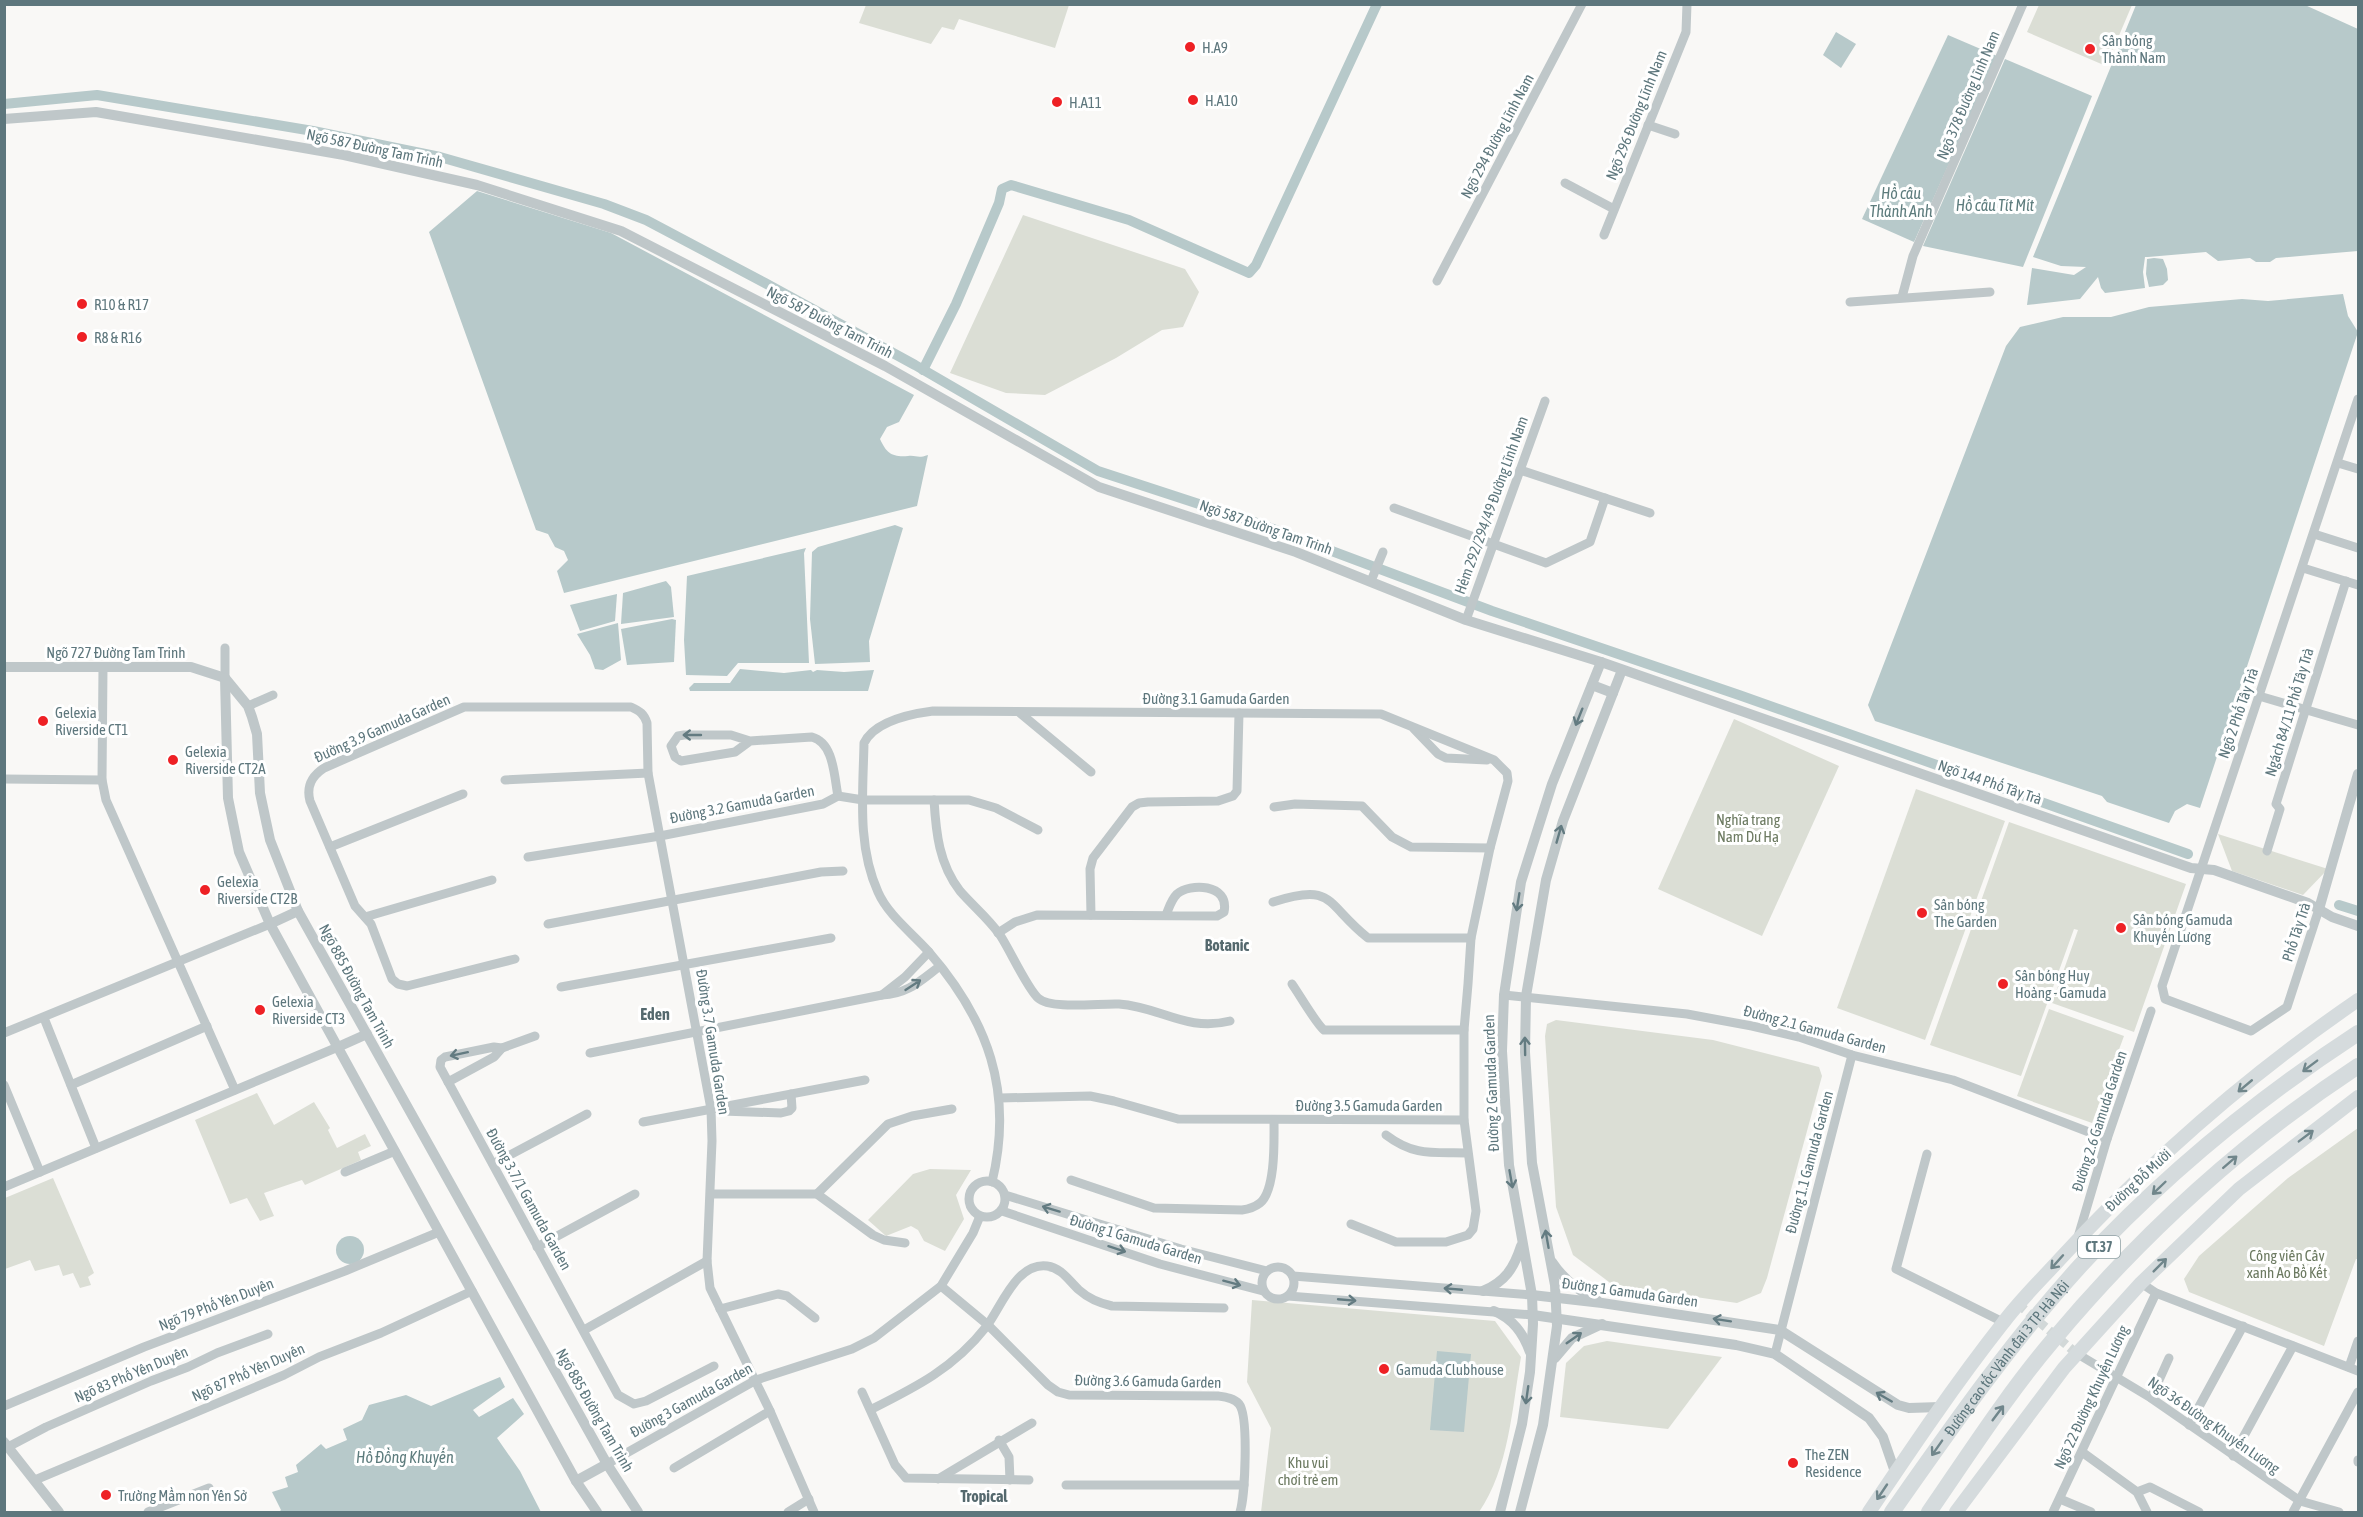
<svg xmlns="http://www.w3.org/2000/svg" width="2363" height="1517" font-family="'Asap Condensed',sans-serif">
	<rect width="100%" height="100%" fill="#f9f8f6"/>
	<g fill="#dbded5">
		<polygon points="866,5 866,4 1069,5 1055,48 959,19 954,30 942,27 931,44 859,23"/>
		<polygon points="2039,5 2039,4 2132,5 2106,66 2027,32"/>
		<polygon points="1023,215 1185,269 1199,292 1183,327 1162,330 1116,358 1045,395 1006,393 950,373"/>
		<polygon points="1734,719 1839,766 1762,936 1658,889"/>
		<polygon points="1916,789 2005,821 1925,1040 1837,1008"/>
		<polygon points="2009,822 2186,884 2134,1032 2052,1003 2078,930 2074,929 2021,1076 1930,1045"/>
		<polygon points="2218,834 2328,869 2303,895 2232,871"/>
		<polygon points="2049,1009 2124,1036 2092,1123 2017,1096"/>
		<polygon points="1556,1020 1713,1040 1819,1067 1822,1076 1767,1278 1761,1293 1737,1303 1613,1285 1573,1255 1556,1207 1545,1036 1547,1024"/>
		<polygon points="257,1093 274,1125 314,1102 330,1128 328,1130 337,1148 365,1134 371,1146 358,1152 361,1160 305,1185 302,1180 264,1193 274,1216 260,1221 247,1198 230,1204 195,1120"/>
		<polygon points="2358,1128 2358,1259 2356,1259 2324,1346 2189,1292 2184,1279 2199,1256 2288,1178"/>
		<polygon points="930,1169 971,1170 956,1195 964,1219 945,1251 924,1241 918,1230 911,1226 886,1236 868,1220 913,1174"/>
		<polygon points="53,1178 94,1273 88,1277 91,1285 80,1288 73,1273 63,1276 59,1265 35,1271 30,1260 5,1269 5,1198"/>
		<path d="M1252,1300L1495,1321L1521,1357C1512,1408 1509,1469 1479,1512H1261L1271,1428L1247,1382Z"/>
		<polygon points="1607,1341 1722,1357 1668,1429 1560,1417 1566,1363 1584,1346"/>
	</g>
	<g fill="#b7c9ca">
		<polygon points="2136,5 2305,5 2358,29 2358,251 2276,258 2270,262 2256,262 2250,258 2218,261 2206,252 2148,257 2145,257 2143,272 2145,288 2105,293 2101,288 2098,277 2080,299 2027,305 2032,268 2074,275 2086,267 2061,266 2033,257"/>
		<polygon points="1836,32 1856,44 1841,68 1823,55"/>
		<polygon points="1948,35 1997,56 1914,242 1862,219"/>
		<polygon points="2005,59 2092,96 2023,267 1923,246"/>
		<path d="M477,191L611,233L914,395L899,422L887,427L880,439C887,454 892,457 908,456C917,455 917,459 928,455L917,506L564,593L557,571L568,560L564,551L555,547L548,534L536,530L429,232Z"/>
		<polygon points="2154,258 2163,259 2167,269 2168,280 2163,285 2149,287 2146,274 2147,259"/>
		<polygon points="2343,294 2348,316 2358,332 2200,808 2187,804 2175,811 2169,823 2107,802 2102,796 1875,721 1868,705 2006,346 2020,327 2063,317 2111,317 2149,307 2242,299 2268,301"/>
		<polygon points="895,525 903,528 869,641 870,662 815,664 810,619 812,552 818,547"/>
		<polygon points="806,548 804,553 809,663 738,663 727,676 686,675 684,640 687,576"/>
		<polygon points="666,581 671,587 674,617 621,624 623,593"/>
		<polygon points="617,594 615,621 580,631 570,605"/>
		<polygon points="672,619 676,620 674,662 627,665 621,629"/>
		<polygon points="618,623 621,660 603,670 595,669 590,655 577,634"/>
		<polygon points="740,669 784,673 811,670 813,672 817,670 844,672 874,670 868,691 690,691 689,688 694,683 730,683"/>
		<circle cx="350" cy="1250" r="14"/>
		<polygon points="1437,1351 1471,1354 1464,1432 1430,1430"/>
		<polygon points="500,1377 505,1387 473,1410 479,1417 513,1398 524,1414 497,1438 520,1471 541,1512 279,1512 281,1510 272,1492 288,1487 285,1477 298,1472 296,1465 321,1444 326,1449 347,1440 343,1429 362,1420 369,1405 406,1395 431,1406"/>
	</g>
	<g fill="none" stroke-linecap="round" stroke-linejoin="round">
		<g stroke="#b7c9ca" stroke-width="10">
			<polyline points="4,104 97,95 313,131 440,157 604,204 646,220 765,283 915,365 1098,471 1257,523 1492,611 1739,695 2188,854"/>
			<polyline points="923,370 956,304 999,203 1002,189 1011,185 1129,220 1249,273 1256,265 1377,4"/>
			<polyline points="2339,905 2358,911"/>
		</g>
		<polyline stroke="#d2d8d8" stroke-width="9" stroke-dasharray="9 4.5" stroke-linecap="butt" points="2018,1304 2076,1353"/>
		<g stroke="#bfc7c9" stroke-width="9">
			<polyline points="1648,125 1675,134"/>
			<polyline points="1565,183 1614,209"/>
			<polyline points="1604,235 1686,32 1687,4"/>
			<polyline points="1437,281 1582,4"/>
			<polyline points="1902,297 1913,256 2023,4"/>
			<polyline points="1850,302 1990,292"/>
			<polyline points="2338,463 2358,469"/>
			<polyline points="1520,470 1650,513"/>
			<polyline points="1394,508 1546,563 1590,542 1605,498"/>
			<polyline points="2314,534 2358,548"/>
			<polyline points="2303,568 2358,585"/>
			<polyline points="1371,581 1383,552"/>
			<polyline points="1466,620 1545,401"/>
			<polyline points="225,648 225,678"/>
			<polyline points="103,667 102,780 106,800 235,1090"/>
			<polyline points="2259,696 2358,725"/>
			<polyline points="248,706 273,695"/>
			<polyline points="1020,713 1091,772"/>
			<polyline points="1414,729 1438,754 1446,758 1487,760"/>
			<path d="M750,741L735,752L681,761L675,757L671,746L678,736L684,735H731L750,741L812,737C834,743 834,776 838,796"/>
			<polyline points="4,779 102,780"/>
			<polyline points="505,780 648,773"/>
			<path d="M934,800C936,833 939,864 960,891C973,906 989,919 1000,935C1010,950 1027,988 1038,998C1051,1010 1100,1003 1119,1004C1161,1007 1186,1032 1230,1021"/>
			<polyline points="1274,807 1295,804 1362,806 1392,837 1411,847 1490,848"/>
			<polyline points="330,847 463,794"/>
			<polyline points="2267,851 2280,809 2276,804 2346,581"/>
			<polyline points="528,857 660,836 823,804 838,796 863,800 969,800 996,808 1038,830"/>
			<path d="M1273,902C1335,882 1325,904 1368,938H1471"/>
			<polyline points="2319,909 2287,1007 2251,1031 2165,999 2162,986 2358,399"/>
			<polyline points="1091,915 1090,869 1093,858 1132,807 1139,803 1148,802 1218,801 1233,796 1237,791 1239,713"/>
			<polyline points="365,917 492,880"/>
			<polyline points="548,924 821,872 843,871"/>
			<path d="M998,933L1015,922L1037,915L1217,916L1224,912C1230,883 1189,883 1177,894C1171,900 1169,908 1166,915"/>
			<path d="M515,959L407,986L398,984L392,979L371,924L355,906L310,801C306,786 312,776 324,768L464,707H631C640,711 644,714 647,723L648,773L711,1109L712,1141L707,1261L710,1288L770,1411L814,1512"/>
			<path d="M1292,984C1299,994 1317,1025 1324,1030H1464"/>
			<polyline points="561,987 831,938"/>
			<polyline points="882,995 905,977 929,952"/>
			<polyline points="1504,995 1687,1014 1752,1026 1799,1037 1852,1055 1953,1080 2107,1139"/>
			<polyline points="44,1018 96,1148"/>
			<polyline points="4,1033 270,924"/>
			<polyline points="535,1036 502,1048 494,1047 445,1057 441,1060 440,1067 618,1395 634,1404 646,1401 714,1366"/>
			<path d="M590,1053L882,995C908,994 920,981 940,966"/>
			<polyline points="448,1082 494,1057 502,1048"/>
			<polyline points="4,1085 40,1172"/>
			<polyline points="71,1085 207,1026"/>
			<polyline points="1000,1098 1090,1096 1114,1101 1178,1119 1464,1120"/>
			<polyline points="722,1111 781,1113 789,1111 792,1108 791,1094"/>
			<polyline points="643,1122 865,1080"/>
			<path d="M1386,1135C1415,1157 1434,1152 1467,1153"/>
			<polyline points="1927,1154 1896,1269 2003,1322"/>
			<polyline points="493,1164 587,1114"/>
			<polyline points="345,1172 395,1151"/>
			<path d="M1071,1180L1154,1208L1242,1210C1249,1209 1255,1207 1260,1203C1276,1190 1274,1139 1274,1120"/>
			<circle cx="987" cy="1199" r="18"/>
			<path d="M992,1182C1014,1091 988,1020 928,951C912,933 888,915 878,892C857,846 863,793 864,743C875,721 910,714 933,711L1381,714L1494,760L1507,773L1508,781L1490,848L1471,938L1468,984L1464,1030V1120L1476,1211L1473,1229L1468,1235L1446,1242H1396L1351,1224"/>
			<polyline points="4,1187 338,1047"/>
			<polyline points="711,1194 817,1194 873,1235 884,1240 905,1243"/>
			<polyline points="817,1194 888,1124 912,1116 952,1109"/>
			<polyline points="1005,1195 1181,1249 1267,1271"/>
			<polyline points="1002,1211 1160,1264 1263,1291"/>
			<polyline points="2078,1237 2107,1139 2151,1011"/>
			<polyline points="537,1247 635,1194"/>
			<circle cx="1278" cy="1283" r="16"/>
			<polyline points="1293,1276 1532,1295"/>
			<polyline points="2141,1283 2156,1293 2358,1371"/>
			<path d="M941,1286L988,1325L1048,1385L1058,1392L1069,1395L1218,1396C1225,1397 1234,1398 1239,1404C1249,1416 1245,1497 1240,1512"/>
			<polyline points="1288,1296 1533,1315"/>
			<polyline points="720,1309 778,1294 787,1296 815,1318"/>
			<polyline points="584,1330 707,1261"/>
			<polyline points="2076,1353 2151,1398 2300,1501 2339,1512"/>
			<polyline points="1775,1354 1852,1055"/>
			<polyline points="2349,1367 2358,1341"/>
			<polyline points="862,1392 895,1465 906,1478 1029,1480"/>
			<polyline points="2151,1398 2169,1358"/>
			<polyline points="4,1406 144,1347 345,1271 439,1232"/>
			<path d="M872,1409C916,1387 954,1368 986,1327C1001,1308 1016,1262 1047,1266C1062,1268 1069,1281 1079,1290C1089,1299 1099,1303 1112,1306L1224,1308"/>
			<polyline points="2189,1425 2243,1326"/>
			<polyline points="999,1440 1009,1457 1010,1480"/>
			<polyline points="8,1447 46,1427 151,1381 188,1367 217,1353 268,1334"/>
			<polyline points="2082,1452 2137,1492 2147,1512"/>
			<polyline points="2233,1456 2293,1346"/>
			<polyline points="2358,1462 2358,1460"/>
			<polyline points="607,1464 756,1380 852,1349 874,1338 941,1286 973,1233 980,1216"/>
			<polyline points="674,1468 770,1411"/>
			<polyline points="938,1479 1032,1423"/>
			<polyline points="35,1480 284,1375 319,1357 381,1333 472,1291"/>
			<polyline points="1066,1485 1244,1485"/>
			<polyline points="2137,1492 2150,1487 2199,1512"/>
			<polyline points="2060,1499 2091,1512"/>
			<polyline points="148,1512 209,1488"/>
			<polyline points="788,1512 809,1499"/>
			<polyline points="2053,1512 2156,1293"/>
			<polyline points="2293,1512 2358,1392"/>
		</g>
		<g stroke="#bfc7c9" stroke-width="10">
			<polyline points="4,119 96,112 344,155 477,185 621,231 885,366 1099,487 1296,552 1466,620 1601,662 2191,868 2214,870 2308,903 2332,917 2358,926"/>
			<polyline points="4,667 191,667 225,678 248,706 252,717 257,734 260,793 270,840 298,911 607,1464 638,1512"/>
			<polyline points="225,678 228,798 239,852 270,924 576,1481 597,1512"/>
			<polyline points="1592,685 1613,693"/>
			<polyline points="2319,909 2358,774"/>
			<polyline points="270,924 298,911"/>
			<polyline points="338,1047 367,1034"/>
			<path d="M1552,1262C1564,1280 1578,1291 1597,1300"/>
			<path d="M1483,1291C1505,1282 1514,1268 1521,1246"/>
			<polyline points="1532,1295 1602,1303 1780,1330 1898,1405 1909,1408 1940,1407"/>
			<path d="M1494,1311C1513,1319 1523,1333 1530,1352"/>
			<polyline points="1533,1315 1736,1345 1775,1354 1869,1418 1883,1437 1895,1472"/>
			<polyline points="1555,1358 1572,1338 1602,1324"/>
			<polyline points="4,1442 59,1512"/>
			<polyline points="576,1481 607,1464"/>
			<polyline points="1500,1512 1522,1424 1530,1372 1533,1324 1532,1295 1509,1165 1502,1051 1504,995 1521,882 1552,784 1601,662"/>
			<polyline points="1520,1512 1543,1425 1557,1326 1555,1285 1532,1163 1525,1052 1526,996 1546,880 1563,821 1622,670"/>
		</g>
		<g stroke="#d5dbdd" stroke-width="14">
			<path d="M1869,1512C1912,1448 1955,1384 2003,1323C2020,1300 2041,1280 2060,1259C2149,1162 2250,1074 2358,1000"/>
			<polyline points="1956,1512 2064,1368 2141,1283 2239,1189 2358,1097"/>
		</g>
		<g stroke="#d5dbdd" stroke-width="16">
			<path id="s1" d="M1892,1512C1951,1428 2010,1343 2080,1266C2162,1177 2257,1099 2358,1033"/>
			<path d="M1929,1512C1969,1454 2008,1393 2054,1339C2142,1234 2244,1141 2358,1066"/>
		</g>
	</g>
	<defs><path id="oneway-shaft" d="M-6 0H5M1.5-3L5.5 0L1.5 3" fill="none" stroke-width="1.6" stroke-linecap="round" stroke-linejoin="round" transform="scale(1.5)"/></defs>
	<g stroke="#637b81">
		<use href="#oneway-shaft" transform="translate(1579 717) rotate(112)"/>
		<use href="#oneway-shaft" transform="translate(692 735) rotate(180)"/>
		<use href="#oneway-shaft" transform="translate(1559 834) rotate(-74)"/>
		<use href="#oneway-shaft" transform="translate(1518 902) rotate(99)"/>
		<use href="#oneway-shaft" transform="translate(913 985) rotate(-33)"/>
		<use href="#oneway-shaft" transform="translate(1525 1046) rotate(-91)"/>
		<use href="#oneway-shaft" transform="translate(459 1054) rotate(168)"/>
		<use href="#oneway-shaft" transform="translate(1511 1179) rotate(80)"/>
		<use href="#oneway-shaft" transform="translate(1051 1209) rotate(-163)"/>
		<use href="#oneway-shaft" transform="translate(1547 1239) rotate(-100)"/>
		<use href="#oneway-shaft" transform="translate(1117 1249) rotate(18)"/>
		<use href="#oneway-shaft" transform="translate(1232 1283) rotate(15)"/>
		<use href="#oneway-shaft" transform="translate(1453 1289) rotate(-175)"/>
		<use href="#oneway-shaft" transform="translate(1347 1300) rotate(5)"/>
		<use href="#oneway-shaft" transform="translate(1722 1320) rotate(-171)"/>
		<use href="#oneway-shaft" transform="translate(1574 1338) rotate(-35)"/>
		<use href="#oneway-shaft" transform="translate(1527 1395) rotate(98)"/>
		<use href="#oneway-shaft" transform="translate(1884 1397) rotate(-150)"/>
	</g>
	<g stroke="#70868b">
		<use href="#oneway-shaft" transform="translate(2310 1066) rotate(143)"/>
		<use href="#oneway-shaft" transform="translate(2245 1086) rotate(140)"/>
		<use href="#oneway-shaft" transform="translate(2306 1136) rotate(-37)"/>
		<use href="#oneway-shaft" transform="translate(2230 1162) rotate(-41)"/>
		<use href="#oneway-shaft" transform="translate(2159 1188) rotate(136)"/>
		<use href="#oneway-shaft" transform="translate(2057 1262) rotate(132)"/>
		<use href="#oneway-shaft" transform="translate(2160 1265) rotate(-45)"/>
		<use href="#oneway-shaft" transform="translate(1998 1413) rotate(-53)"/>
		<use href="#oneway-shaft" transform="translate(1937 1448) rotate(125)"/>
		<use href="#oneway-shaft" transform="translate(1882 1492) rotate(124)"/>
	</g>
	<g fill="#ee2125" stroke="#fff" stroke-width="2">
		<circle cx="1190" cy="47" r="6"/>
		<circle cx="2090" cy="49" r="6"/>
		<circle cx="1193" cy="100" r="6"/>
		<circle cx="1057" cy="102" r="6"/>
		<circle cx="82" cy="304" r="6"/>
		<circle cx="82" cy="337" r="6"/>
		<circle cx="43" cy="721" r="6"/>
		<circle cx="173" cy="760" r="6"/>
		<circle cx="205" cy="890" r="6"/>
		<circle cx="1922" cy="913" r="6"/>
		<circle cx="2121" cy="928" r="6"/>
		<circle cx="2003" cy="984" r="6"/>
		<circle cx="260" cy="1010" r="6"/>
		<circle cx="1384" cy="1369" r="6"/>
		<circle cx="1793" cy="1463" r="6"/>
		<circle cx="106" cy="1495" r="6"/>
	</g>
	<g text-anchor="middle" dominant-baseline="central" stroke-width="6" stroke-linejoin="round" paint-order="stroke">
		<rect fill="#fff" stroke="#8ea0a4" stroke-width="1.5" x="2078" y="1236" width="42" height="22" rx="4.5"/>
		<g font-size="14" font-weight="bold" fill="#5e777d">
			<text x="2099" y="1247">CT.37</text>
		</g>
		<g font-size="15" fill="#5e777d" stroke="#fff" text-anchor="start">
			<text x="2102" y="40">Sân bóng<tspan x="2102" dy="17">Thành Nam</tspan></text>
			<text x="1202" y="47">H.A9</text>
			<text x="1205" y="100">H.A10</text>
			<text x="1069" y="102">H.A11</text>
			<text x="94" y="304">R10 &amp; R17</text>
			<text x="94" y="337">R8 &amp; R16</text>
			<text x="55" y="712">Gelexia<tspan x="55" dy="17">Riverside CT1</tspan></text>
			<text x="185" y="751">Gelexia<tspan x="185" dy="17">Riverside CT2A</tspan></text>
			<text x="217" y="881">Gelexia<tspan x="217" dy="17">Riverside CT2B</tspan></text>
			<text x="1934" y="904">Sân bóng<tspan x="1934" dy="17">The Garden</tspan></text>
			<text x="2133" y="919">Sân bóng Gamuda<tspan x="2133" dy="17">Khuyến Lương</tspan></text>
			<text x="2015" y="975">Sân bóng Huy<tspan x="2015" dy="17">Hoàng - Gamuda</tspan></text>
			<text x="272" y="1001">Gelexia<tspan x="272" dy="17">Riverside CT3</tspan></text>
			<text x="1396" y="1369">Gamuda Clubhouse</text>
			<text x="1805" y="1454">The ZEN<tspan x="1805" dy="17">Residence</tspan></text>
			<text x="118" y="1495">Trường Mầm non Yên Sở</text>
		</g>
		<g font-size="15" fill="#5e777d" stroke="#fff">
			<text transform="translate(1968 95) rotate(-67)">Ngõ 378 Đường Lĩnh Nam</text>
			<text transform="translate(1636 115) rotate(-68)">Ngõ 296 Đường Lĩnh Nam</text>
			<text transform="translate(1497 136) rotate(-62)">Ngõ 294 Đường Lĩnh Nam</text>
			<text transform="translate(375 148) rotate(12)">Ngõ 587 Đường Tam Trinh</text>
			<text transform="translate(830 322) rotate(27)">Ngõ 587 Đường Tam Trinh</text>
			<text transform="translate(1491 505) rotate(-70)">Hẻm 292/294/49 Đường Lĩnh Nam</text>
			<text transform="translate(1266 527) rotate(19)">Ngõ 587 Đường Tam Trinh</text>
			<text x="116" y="652">Ngõ 727 Đường Tam Trinh</text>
			<text x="1216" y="698">Đường 3.1 Gamuda Garden</text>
			<text transform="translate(2289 712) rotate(-73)">Ngách 84/11 Phố Tây Trà</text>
			<text transform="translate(2238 713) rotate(-71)">Ngõ 2 Phố Tây Trà</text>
			<text transform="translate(382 728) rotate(-24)">Đường 3.9 Gamuda Garden</text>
			<text transform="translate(1990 782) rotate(19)">Ngõ 144 Phố Tây Trà</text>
			<text transform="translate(742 804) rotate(-11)">Đường 3.2 Gamuda Garden</text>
			<text transform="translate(2296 932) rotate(-72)">Phố Tây Trà</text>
			<text transform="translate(357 986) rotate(61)">Ngõ 885 Đường Tam Trinh</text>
			<text transform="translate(1815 1029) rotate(15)">Đường 2.1 Gamuda Garden</text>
			<text transform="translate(713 1042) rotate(81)">Đường 3.7 Gamuda Garden</text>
			<text transform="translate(1491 1083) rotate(-92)">Đường 2 Gamuda Garden</text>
			<text x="1369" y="1105">Đường 3.5 Gamuda Garden</text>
			<text transform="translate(2099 1121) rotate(-72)">Đường 2.6 Gamuda Garden</text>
			<text transform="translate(1809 1162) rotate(-75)">Đường 1.1 Gamuda Garden</text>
			<text transform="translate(2138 1180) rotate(-43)">Đường Đỗ Mười</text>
			<text transform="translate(529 1199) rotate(61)">Đường 3.7/1 Gamuda Garden</text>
			<text transform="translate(1136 1239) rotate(17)">Đường 1 Gamuda Garden</text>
			<text transform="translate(1630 1292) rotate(8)">Đường 1 Gamuda Garden</text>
			<text transform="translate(216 1304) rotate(-21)">Ngõ 79 Phố Yên Duyên</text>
			<text stroke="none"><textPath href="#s1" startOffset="192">Đường cao tốc Vành đai 3 TP. Hà Nội</textPath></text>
			<text transform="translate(248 1372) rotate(-24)">Ngõ 87 Phố Yên Duyên</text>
			<text transform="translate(131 1374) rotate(-23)">Ngõ 83 Phố Yên Duyên</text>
			<text transform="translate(1148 1381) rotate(1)">Đường 3.6 Gamuda Garden</text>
			<text transform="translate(2091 1397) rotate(-65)">Ngõ 22 Đường Khuyến Lương</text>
			<text transform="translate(691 1400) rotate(-29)">Đường 3 Gamuda Garden</text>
			<text transform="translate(595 1410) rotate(60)">Ngõ 885 Đường Tam Trinh</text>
			<text transform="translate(2214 1425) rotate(35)">Ngõ 36 Đường Khuyến Lương</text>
		</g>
		<g font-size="15" fill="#6c7a61" stroke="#fff">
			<text x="1748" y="819">Nghĩa trang<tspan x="1748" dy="17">Nam Dư Hạ</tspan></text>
			<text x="2287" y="1255">Công viên Cây<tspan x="2287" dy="17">xanh Ao Bồ Kết</tspan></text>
			<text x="1308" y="1462">Khu vui<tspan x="1308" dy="17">chơi trẻ em</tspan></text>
		</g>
		<g font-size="16" font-style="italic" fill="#5d7c7d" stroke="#fff">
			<text x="1901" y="193">Hồ câu<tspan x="1901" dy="18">Thành Anh</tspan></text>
			<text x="1995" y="205">Hồ câu Tít Mít</text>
			<text x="405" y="1457">Hồ Đồng Khuyến</text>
		</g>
		<g font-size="16" font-weight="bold" fill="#55696e" stroke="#fff">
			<text x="1227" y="945">Botanic</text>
			<text x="655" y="1014">Eden</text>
			<text x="984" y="1496">Tropical</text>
		</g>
	</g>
	<rect width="2363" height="1517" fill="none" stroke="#5e777d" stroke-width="12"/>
</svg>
